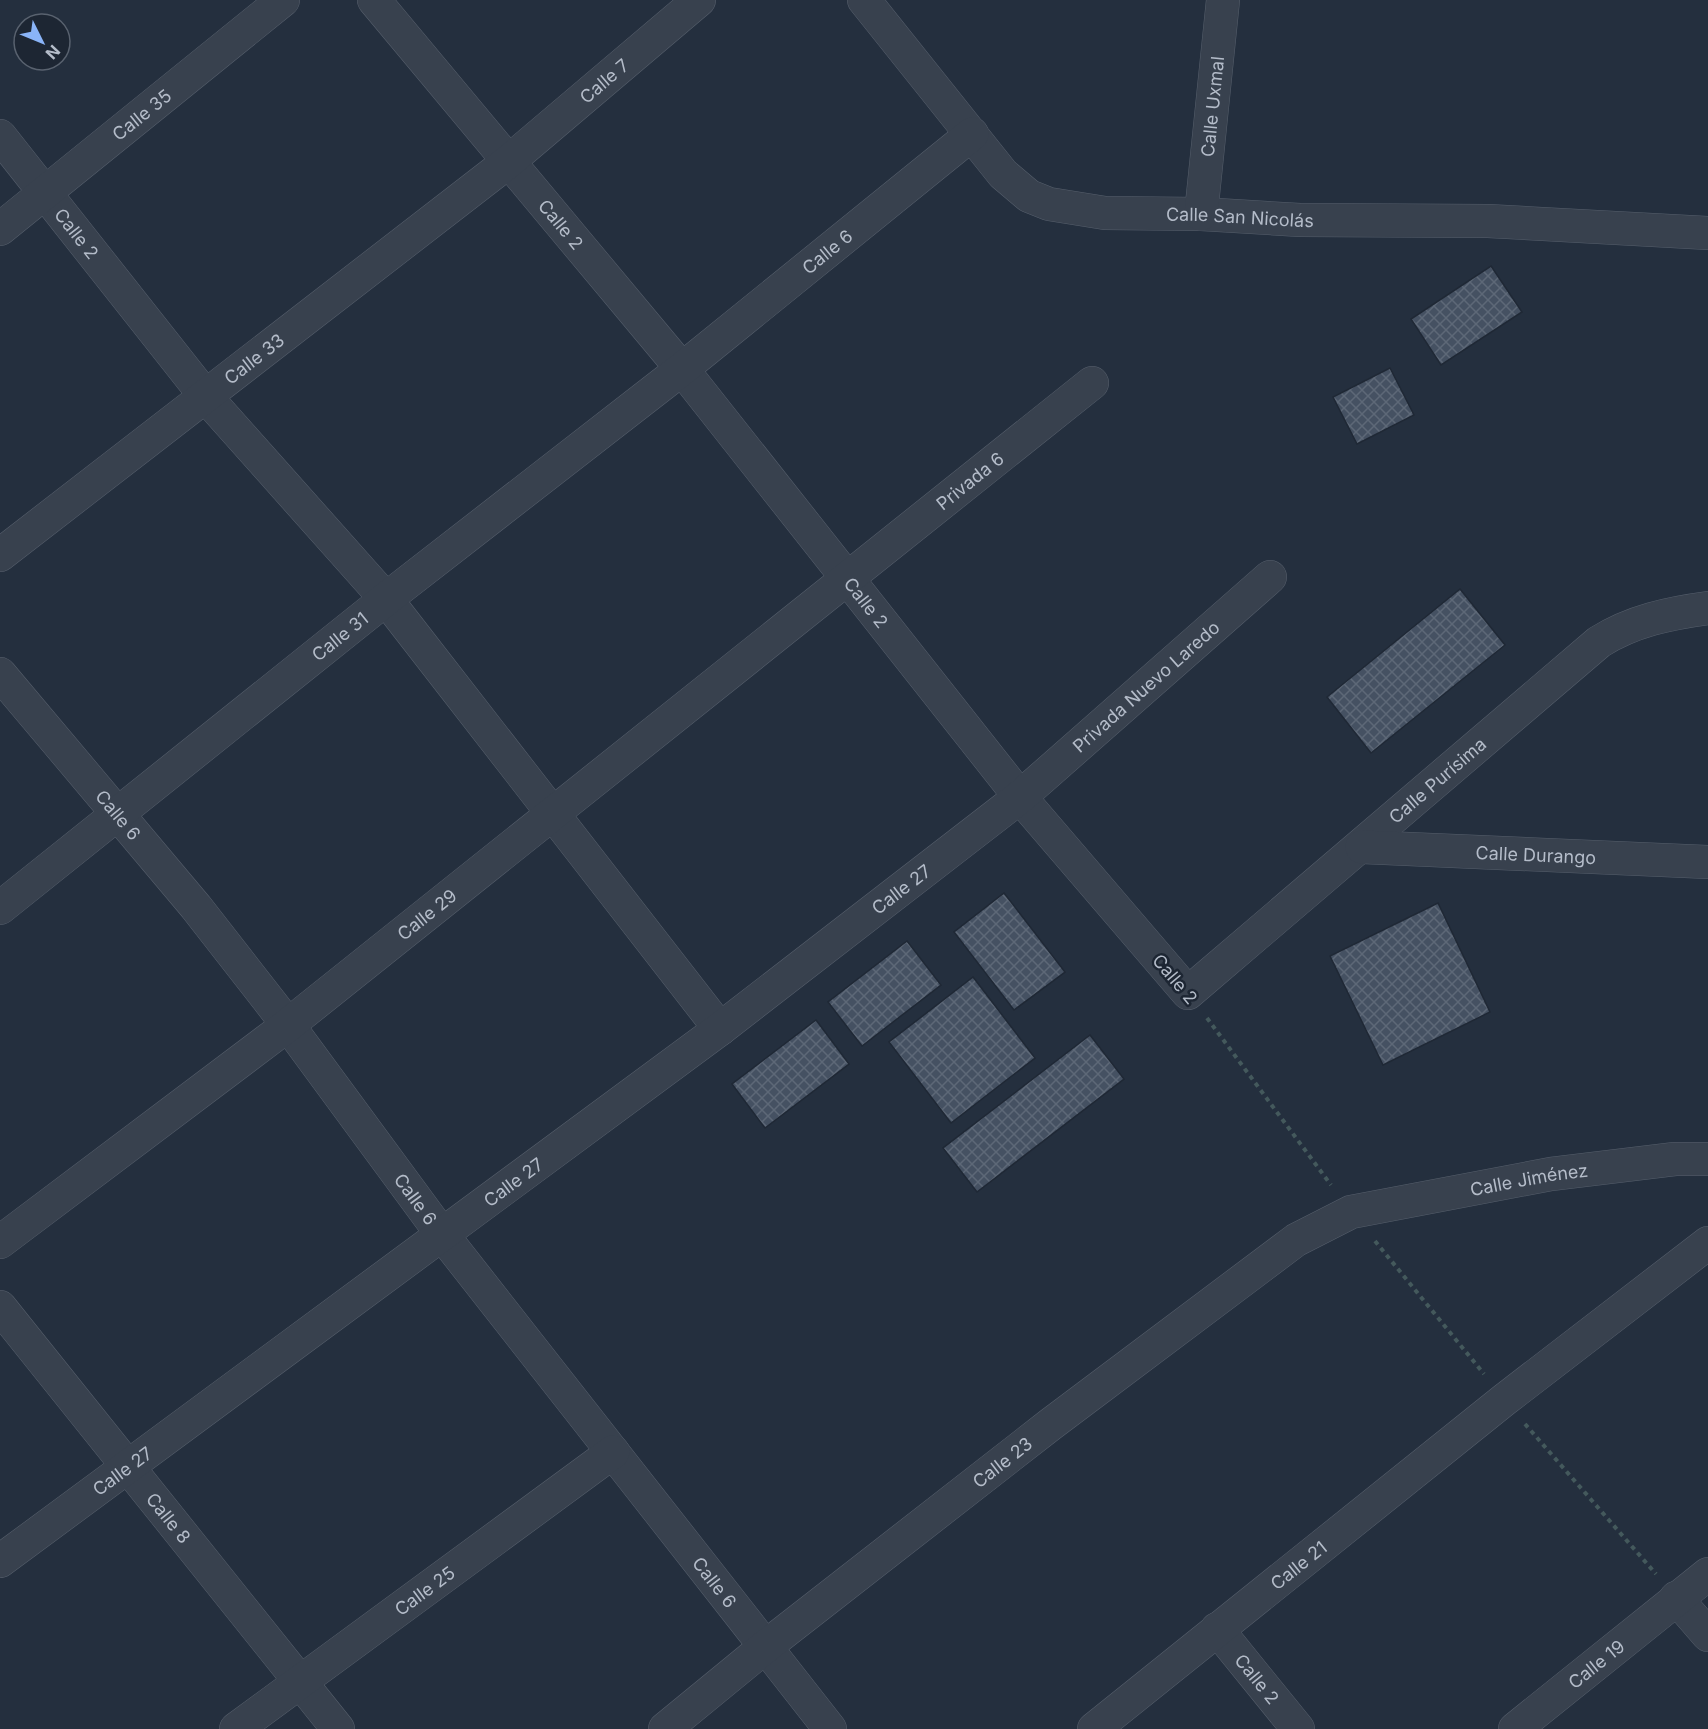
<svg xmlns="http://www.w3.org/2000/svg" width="1708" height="1729" font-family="Inter,sans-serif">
	<defs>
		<pattern id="building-cross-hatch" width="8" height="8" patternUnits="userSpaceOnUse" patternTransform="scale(1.5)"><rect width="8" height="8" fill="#455162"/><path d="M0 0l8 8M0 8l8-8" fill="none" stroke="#5d6877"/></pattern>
	</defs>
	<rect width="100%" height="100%" fill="#242f3e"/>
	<g fill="url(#building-cross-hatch)" stroke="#1f2835" stroke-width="1.5">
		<polygon points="1491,266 1522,312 1441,365 1411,319"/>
		<polygon points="1390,368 1414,415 1357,444 1333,397"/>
		<polygon points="1460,589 1505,645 1371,753 1327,697"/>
		<polygon points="1004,893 1065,972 1014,1010 954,932"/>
		<polygon points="1438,903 1490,1012 1383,1065 1330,956"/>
		<polygon points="907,941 941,985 862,1046 828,1002"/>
		<polygon points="973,977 1035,1058 951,1123 889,1042"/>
		<polygon points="816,1020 849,1064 765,1128 732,1084"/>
		<polygon points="1090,1035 1124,1079 977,1192 943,1148"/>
	</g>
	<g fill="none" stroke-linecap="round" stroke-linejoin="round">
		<defs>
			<g id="street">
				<path id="s1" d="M374,0L682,369L1020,797L1188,993L1599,642C1632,621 1670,613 1708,608"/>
				<path id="s2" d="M864,0L1003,174L1029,196L1049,204L1105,213L1201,214L1300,220L1488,221L1708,233"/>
				<path id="s3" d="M0,136L207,398L386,599L720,1029"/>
				<path id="s4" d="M1201,214L1223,0"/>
				<path id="s5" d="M0,229L283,0"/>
				<path id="s6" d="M0,555L508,162L699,0"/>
				<path id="s7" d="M0,674L196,907L288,1025L441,1233L830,1729"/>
				<path id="s8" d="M1362,847L1708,862"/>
				<path id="s9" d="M0,908L386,599L682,369L972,134"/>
				<path id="s10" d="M0,1242L288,1025L1092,383"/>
				<path id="s11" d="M0,1307L338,1729"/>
				<path id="s12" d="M0,1561L720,1029L1020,797L1270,577"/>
				<polyline points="1676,1598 1708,1635"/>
				<path id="s13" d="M1217,1629L1298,1729"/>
				<path id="s14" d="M236,1729L613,1452"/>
				<path id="s15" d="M665,1729L765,1647L1051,1424L1296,1240L1351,1212L1551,1174L1675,1159H1708"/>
				<path id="s16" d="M1094,1729L1504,1400L1708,1243"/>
				<path id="s17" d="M1515,1729L1708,1574"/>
			</g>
		</defs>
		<use href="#street" stroke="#565f6c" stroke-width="34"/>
		<g stroke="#44595c" stroke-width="4" stroke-dasharray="4.5 4.5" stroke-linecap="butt">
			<polyline points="1207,1018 1331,1185"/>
			<polyline points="1375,1241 1484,1374"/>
			<polyline points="1525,1424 1656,1574"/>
		</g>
		<use href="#street" stroke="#38414e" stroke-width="33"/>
	</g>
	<g text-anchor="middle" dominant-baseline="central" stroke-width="5" stroke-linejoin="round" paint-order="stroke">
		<g font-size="18" fill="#b4bcc9" stroke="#1d2633">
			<text stroke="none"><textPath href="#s6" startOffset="768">Calle 7</textPath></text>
			<text stroke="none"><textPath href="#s4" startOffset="108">Calle Uxmal</textPath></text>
			<text stroke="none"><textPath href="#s5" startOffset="182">Calle 35</textPath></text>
			<text stroke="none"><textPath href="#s2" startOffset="470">Calle San Nicolás</textPath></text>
			<text stroke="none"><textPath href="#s1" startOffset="292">Calle 2</textPath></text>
			<text stroke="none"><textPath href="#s3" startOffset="124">Calle 2</textPath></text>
			<text stroke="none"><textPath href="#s9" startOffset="1056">Calle 6</textPath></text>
			<text stroke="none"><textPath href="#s6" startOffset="321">Calle 33</textPath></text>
			<text stroke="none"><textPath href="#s10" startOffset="1233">Privada 6</textPath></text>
			<text stroke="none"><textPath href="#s1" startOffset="778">Calle 2</textPath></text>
			<text stroke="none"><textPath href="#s9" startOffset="435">Calle 31</textPath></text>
			<text stroke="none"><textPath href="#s12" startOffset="1442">Privada Nuevo Laredo</textPath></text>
			<text stroke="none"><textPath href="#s1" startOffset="1612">Calle Purísima</textPath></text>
			<text stroke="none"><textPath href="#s7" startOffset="184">Calle 6</textPath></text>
			<text stroke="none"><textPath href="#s8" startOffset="174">Calle Durango</textPath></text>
			<text stroke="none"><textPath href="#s12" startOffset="1124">Calle 27</textPath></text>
			<text stroke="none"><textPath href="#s10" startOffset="538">Calle 29</textPath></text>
			<text transform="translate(1175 979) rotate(50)">Calle 2</text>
			<text stroke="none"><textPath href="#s15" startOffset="1041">Calle Jiménez</textPath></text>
			<text stroke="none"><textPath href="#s12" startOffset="638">Calle 27</textPath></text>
			<text stroke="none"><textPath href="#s7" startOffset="670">Calle 6</textPath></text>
			<text stroke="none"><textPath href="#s15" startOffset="430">Calle 23</textPath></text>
			<text stroke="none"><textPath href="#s12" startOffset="152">Calle 27</textPath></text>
			<text stroke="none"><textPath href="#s11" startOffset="270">Calle 8</textPath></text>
			<text stroke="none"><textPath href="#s16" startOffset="262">Calle 21</textPath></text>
			<text stroke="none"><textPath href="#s7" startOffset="1156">Calle 6</textPath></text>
			<text stroke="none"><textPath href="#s14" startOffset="234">Calle 25</textPath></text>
			<text stroke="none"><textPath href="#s17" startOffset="104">Calle 19</textPath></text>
			<text stroke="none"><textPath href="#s13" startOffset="64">Calle 2</textPath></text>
		</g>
	</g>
	<g transform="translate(42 42) rotate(133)"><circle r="28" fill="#1d2633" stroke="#59626f" stroke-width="1.5"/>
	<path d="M0-4.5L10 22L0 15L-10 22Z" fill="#8ab4f8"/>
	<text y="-9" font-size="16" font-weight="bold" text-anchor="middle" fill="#b4bcc9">N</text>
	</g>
</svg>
